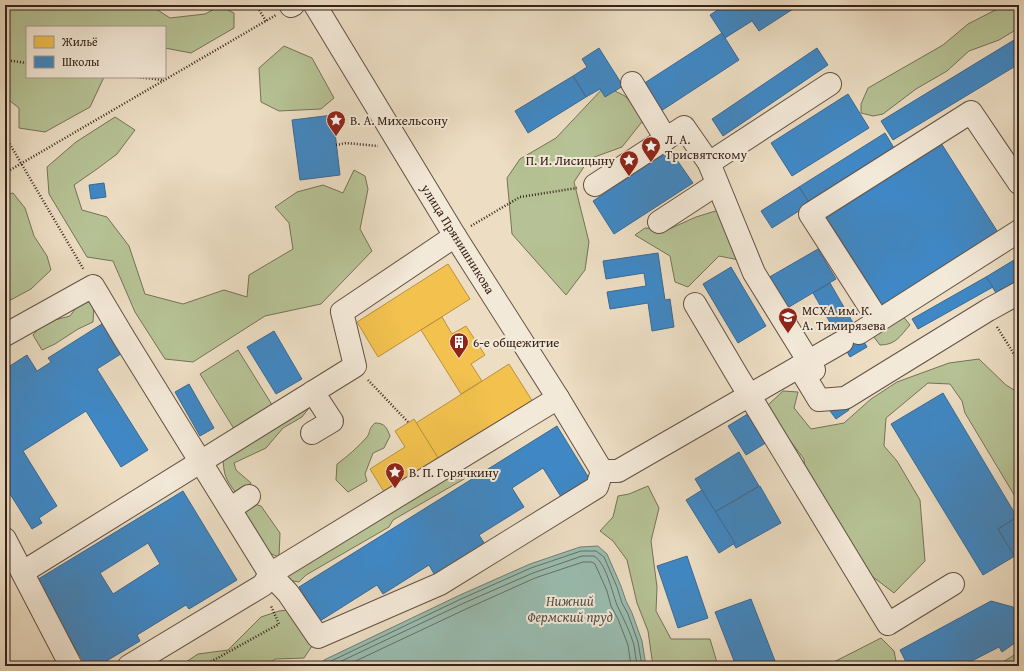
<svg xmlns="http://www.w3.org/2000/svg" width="1024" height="671" font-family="'Gentium Book Plus',serif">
	<rect width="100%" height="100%" fill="#ecddc3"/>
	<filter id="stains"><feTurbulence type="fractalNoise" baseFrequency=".005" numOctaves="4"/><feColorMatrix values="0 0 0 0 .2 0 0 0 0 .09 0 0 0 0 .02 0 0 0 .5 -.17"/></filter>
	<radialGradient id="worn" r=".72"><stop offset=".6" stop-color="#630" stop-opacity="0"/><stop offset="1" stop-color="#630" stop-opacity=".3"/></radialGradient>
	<g fill="#b6c295" stroke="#767258">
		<polygon points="5,5 154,5 156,9 170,18 205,14 220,6 234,13 234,28 191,53 165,48 165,27 27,27 27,77 104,77 90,107 45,132 19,128 19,108 5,97"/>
		<polygon points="1005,5 1019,5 1019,28 999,40 969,51 947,71 916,89 883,114 873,116 861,113 861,104 868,88 943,45 968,24"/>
		<polygon points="284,46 312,58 334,98 321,109 279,111 261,102 259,68"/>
		<polygon points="605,86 625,96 645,118 622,147 589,159 574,182 589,242 585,270 566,295 512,234 507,178 520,159 556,138"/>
		<polygon points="115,117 135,130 117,154 97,169 74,185 82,210 107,217 129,246 145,294 183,304 224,290 247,297 249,275 293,249 289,223 275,207 297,192 323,185 343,193 354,170 365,176 368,189 360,229 372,251 321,304 265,316 193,362 165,359 135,312 113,261 87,257 49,194 47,167 76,142"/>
		<polygon points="13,193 25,208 34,236 47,256 51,270 31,289 5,303 5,195"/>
		<polygon points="722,209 744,261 719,256 688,287 675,282 670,256 635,235 645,228 667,230 696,217"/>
		<polygon points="83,298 94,306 93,322 78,329 55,344 42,350 33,335 43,323 70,316"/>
		<path d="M902,315L910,325C900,336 896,345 880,345L873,336Z"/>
		<polygon points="238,350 274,408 236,432 200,374"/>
		<polygon points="979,359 1006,385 1019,393 1019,503 965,413 962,401 950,384 928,383 886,418 884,446 897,461 920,500 925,561 894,593 860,567 805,471 804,459 775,421 767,406 783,391 798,392 794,408 811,429 844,423 871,399 897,382 949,363"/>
		<path d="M304,406L309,408L302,417L283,428L266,448L234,463L236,470L251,483L247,491L236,493C225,478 224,476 223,458Z"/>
		<path d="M375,423C385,423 387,428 390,436L384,448L373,453L365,474L367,481L348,492L336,480L337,464C348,456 358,447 367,437C371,431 368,429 375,423Z"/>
		<polygon points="457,469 465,473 464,479 393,520 389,527 306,575 299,582 287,580 288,571"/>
		<polygon points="648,486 659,508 651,541 657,587 656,611 671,639 710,639 718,666 653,666 648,631 637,603 627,560 613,541 600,531 613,517 618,496 629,494"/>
		<polygon points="248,502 261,506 280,533 279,557 269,553 244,515"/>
		<polygon points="288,610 312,646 304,658 275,659 267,666 180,666 198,654 228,650 261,617 279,611"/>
		<polygon points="881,638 894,651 897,666 826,666"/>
		<polygon points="1019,652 1019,666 978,666 981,664 1003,662"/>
	</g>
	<polygon fill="#99bcaf" stroke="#727e73" points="598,546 607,554 621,586 626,601 632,613 642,641 646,666 319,666 324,660 460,595 530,564 580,547"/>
	<g fill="#f2c14e" stroke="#ba913e">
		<polygon points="448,264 470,299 378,357 357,322"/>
		<polygon points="442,317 452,334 466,326 485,355 471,364 482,381 461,394 421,330"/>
		<polygon points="509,364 533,402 440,461 416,423"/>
		<polygon points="414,419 440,461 386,495 370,469 405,447 395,431"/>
	</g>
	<g fill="#3f88c5" stroke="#3d6992" fill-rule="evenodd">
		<polygon points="725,5 790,5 793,9 759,31 752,21 725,38 710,15"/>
		<polygon points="722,33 739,60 661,111 643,84"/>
		<polygon points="1019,37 1019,64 893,140 881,121"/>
		<polygon points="599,48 623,86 605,97 600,89 586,97 573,76 587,67 582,59"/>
		<polygon points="817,48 828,65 723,136 712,119"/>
		<polygon points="573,76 586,97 528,133 515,111"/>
		<polygon points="848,94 869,128 792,176 771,143"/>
		<polygon points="333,115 340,175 300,180 292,120"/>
		<polygon points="885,133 894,148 809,202 799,187"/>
		<polygon points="941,143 999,234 884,308 826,217"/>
		<polygon points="670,150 693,183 614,234 593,201"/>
		<polygon points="104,183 106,197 91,199 89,185"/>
		<polygon points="799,187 810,204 772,228 761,211"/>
		<polygon points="818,249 836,279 784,310 766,279"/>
		<polygon points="658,253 665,300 670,299 674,327 652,331 648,303 610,309 607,292 646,286 644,273 606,279 603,261"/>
		<polygon points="1019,257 1019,279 996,293 986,277"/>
		<polygon points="731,267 766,326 738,343 703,284"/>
		<polygon points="986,277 993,287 918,329 912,319"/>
		<polygon points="830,283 867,347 850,357 813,293"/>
		<polygon points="105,322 124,352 97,369 148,450 121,467 86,411 23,451 57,506 39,518 42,523 32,529 5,486 5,391 6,390 5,388 5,369 27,355 37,371 51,362 48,358"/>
		<polygon points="274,331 302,379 276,394 247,347"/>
		<polygon points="189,384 214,428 200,436 175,392"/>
		<polygon points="943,393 1017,517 998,529 1015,556 983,575 891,424"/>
		<polygon points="844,402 849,410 836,419 830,411"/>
		<polygon points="751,412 769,441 746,455 728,426"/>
		<polygon points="557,426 592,483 563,500 543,468 512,488 524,507 479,535 488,549 438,581 429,565 383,594 377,585 320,621 299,587"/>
		<polygon points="739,452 759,486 715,512 695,479"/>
		<polygon points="760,486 781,523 736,548 715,512"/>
		<polygon points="702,490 735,543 719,553 686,500"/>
		<path d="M183,491L237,580L189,609L186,605L137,635L140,641L98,666H86L35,581ZM148,543L160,564L113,594L100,573Z"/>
		<polygon points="1019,516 1019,564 998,529"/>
		<polygon points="687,556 708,618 678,628 657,566"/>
		<polygon points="751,599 777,666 736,666 715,612"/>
		<polygon points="991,601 1013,607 1019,619 1019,640 1002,652 999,647 962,666 908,666 900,650"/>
	</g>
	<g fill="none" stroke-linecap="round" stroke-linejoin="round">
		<g stroke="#686f64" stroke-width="1">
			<polyline points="324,666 327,663 461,599 531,568 581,551 596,551 604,557 617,587 622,603 628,614 638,642 642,666"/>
			<path d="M331,666L464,603L533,573L582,556H594C606,563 612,592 617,605C623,618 630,631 634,645C635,652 636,659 637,666"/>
			<polyline points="345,666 466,609 535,578 583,562 592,562 595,564 607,591 611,606 618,619 628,645 631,666"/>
		</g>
		<defs>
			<g id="minor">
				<polyline points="315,5 455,236 558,398 602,471"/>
				<polyline points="291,6 293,5"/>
				<polyline points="632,83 666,139"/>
				<polyline points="709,163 830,84"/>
				<polyline points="595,185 684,127 709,163 754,273 814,370"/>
				<polyline points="659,222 717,184"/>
				<polyline points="695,304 737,375 888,624 953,584"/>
				<polyline points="878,320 810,214 971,112 1019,183"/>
				<polyline points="859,333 1019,231"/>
				<polyline points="5,335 93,286 124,338 270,574 558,398"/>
				<polyline points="799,367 819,400 845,398 988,310 1019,293"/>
				<polyline points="312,433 332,421 313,392"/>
				<polyline points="602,471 618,471 842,342"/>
				<polyline points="230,509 249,496"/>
				<polyline points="5,539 71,666"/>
				<polyline points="23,572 355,366 342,312 455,236"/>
				<polyline points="129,666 263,585 270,574 288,593 318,637 440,584 597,487 602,471"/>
			</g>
		</defs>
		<use href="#minor" stroke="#645144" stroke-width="24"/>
		<g stroke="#37221a" stroke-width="2.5" stroke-dasharray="1 2" stroke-linecap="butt">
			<polyline points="256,5 266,21"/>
			<polyline points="5,60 27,63"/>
			<polyline points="137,77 163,80"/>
			<polyline points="5,136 84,270"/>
			<polyline points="336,145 346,143 378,146"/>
			<polyline points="5,173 276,15"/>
			<polyline points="471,226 520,197 577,188"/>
			<polyline points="997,327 1019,362"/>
			<polyline points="368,380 408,422"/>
			<polyline points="203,666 279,624 271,606"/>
		</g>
		<use href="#minor" stroke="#f3e9d8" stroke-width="22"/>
	</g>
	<defs>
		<symbol id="sight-pin" viewBox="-11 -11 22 30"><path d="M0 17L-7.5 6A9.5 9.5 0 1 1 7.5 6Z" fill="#8f2418" stroke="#f3e9d8"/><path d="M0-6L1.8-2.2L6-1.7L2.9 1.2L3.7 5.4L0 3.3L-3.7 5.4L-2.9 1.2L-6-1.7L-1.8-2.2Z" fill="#fff"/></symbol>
		<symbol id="university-pin" viewBox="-11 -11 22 30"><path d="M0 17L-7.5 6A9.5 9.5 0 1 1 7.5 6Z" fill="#8f2418" stroke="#f3e9d8"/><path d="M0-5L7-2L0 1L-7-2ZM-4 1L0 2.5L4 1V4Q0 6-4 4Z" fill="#fff"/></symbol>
		<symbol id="building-pin" viewBox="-11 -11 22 30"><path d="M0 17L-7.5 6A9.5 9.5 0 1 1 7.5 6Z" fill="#8f2418" stroke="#f3e9d8"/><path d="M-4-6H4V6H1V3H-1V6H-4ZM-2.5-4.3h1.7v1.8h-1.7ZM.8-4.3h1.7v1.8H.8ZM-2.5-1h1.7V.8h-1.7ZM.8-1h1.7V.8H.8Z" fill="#fff"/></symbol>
	</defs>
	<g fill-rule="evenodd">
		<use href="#sight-pin" x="325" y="109" width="22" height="30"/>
		<use href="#sight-pin" x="640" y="135" width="22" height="30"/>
		<use href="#sight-pin" x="618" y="149" width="22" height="30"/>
		<use href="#university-pin" x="777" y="306" width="22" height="30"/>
		<use href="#building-pin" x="448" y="331" width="22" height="30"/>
		<use href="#sight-pin" x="384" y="461" width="22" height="30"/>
	</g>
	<g text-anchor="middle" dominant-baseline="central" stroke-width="4" stroke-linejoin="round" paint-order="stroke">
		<g font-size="13" fill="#37221a" stroke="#f3e9d8" text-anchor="start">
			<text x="350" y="120">В. А. Михельсону</text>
			<text x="665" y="139">Л. А.<tspan x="665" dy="15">Трисвятскому</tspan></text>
			<text x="615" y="160" text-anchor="end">П. И. Лисицыну</text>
			<text x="802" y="310">МСХА им. К.<tspan x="802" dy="15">А. Тимирязева</tspan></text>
			<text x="473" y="342">6-е общежитие</text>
			<text x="409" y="472">В. П. Горячкину</text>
		</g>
		<g font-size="13" fill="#37221a" stroke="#f3e9d8">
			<text transform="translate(458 239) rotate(58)">улица Прянишникова</text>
		</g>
		<g font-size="14" font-style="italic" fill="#545047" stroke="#f3e9d8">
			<text x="570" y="601">Нижний<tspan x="570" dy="16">Фермский пруд</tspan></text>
		</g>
	</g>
	<rect width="1024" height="671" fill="none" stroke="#ecddc3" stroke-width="20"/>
	<rect x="6" y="6" width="1012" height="659" fill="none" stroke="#37221a" stroke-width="2"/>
	<rect x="10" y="10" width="1004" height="651" fill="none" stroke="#37221a"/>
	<rect x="26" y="26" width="140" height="52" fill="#f3e9d8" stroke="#a8998c"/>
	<rect x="34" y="36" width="20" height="12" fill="#f2c14e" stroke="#a8998c"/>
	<text x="62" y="46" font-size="12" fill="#37221a">Жильё</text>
	<rect x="34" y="56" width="20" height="12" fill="#3f88c5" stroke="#a8998c"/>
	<text x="62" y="66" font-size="12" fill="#37221a">Школы</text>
	<rect width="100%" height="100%" filter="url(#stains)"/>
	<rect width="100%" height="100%" fill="url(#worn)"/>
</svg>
